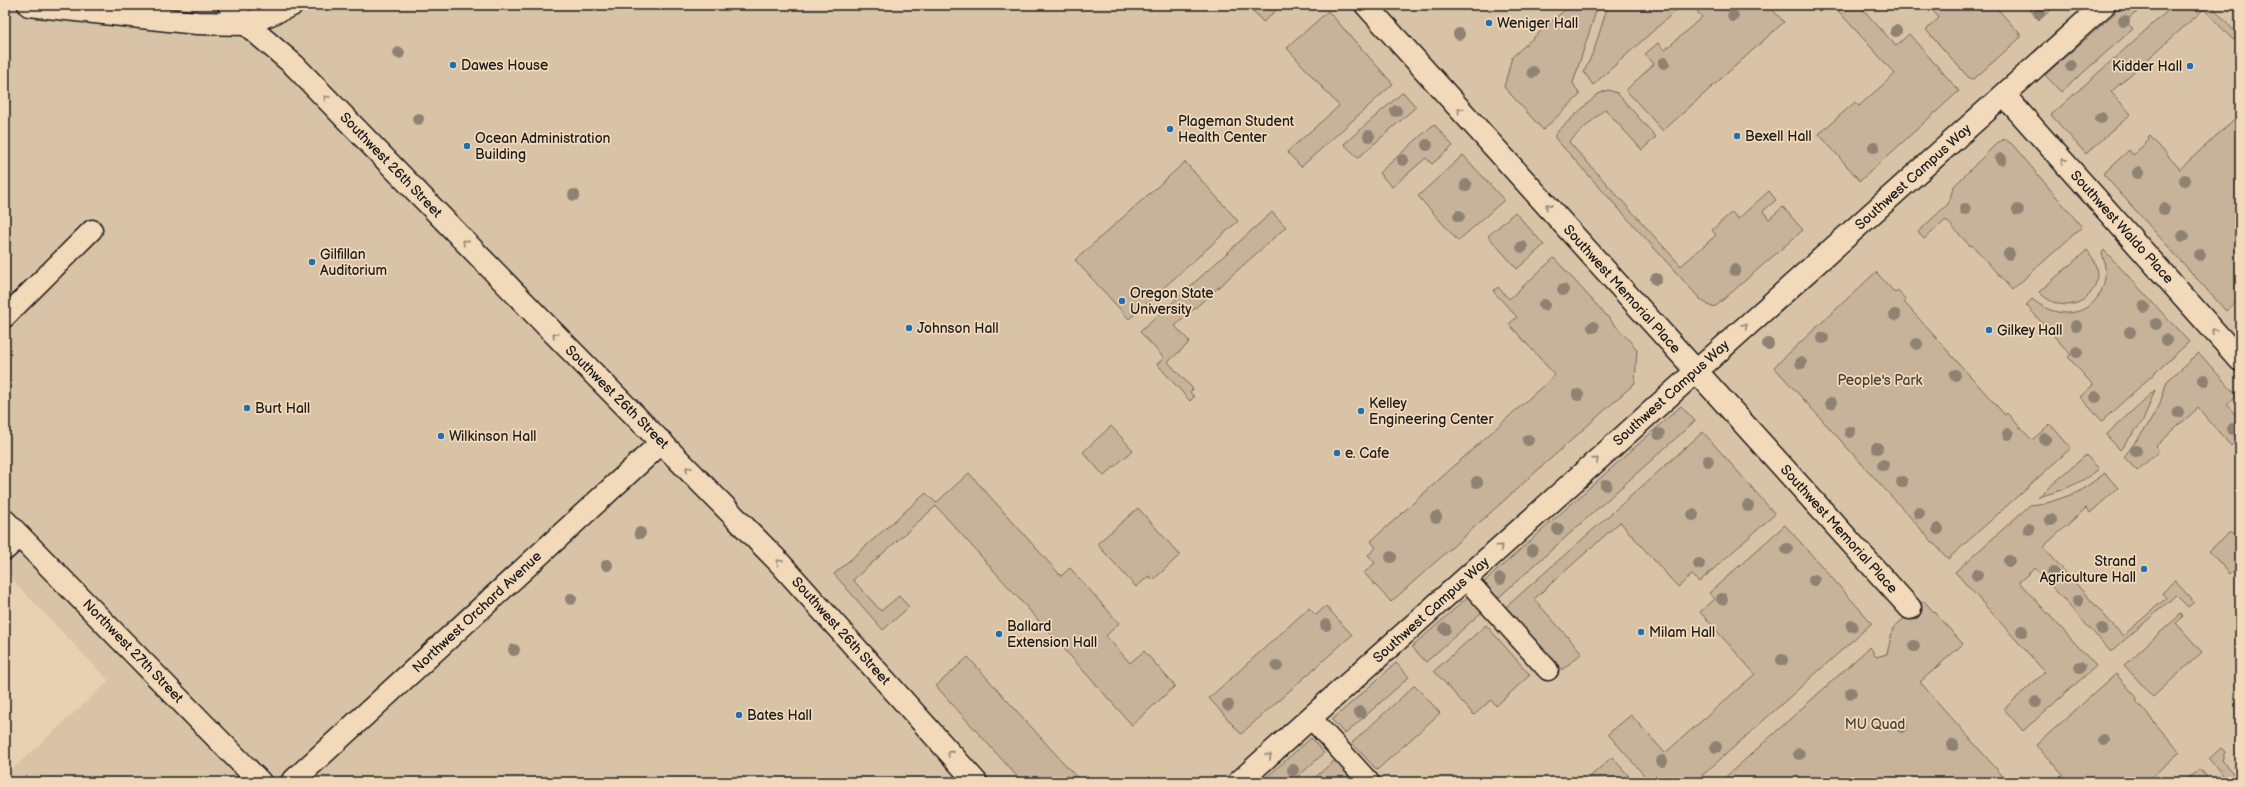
<svg xmlns="http://www.w3.org/2000/svg" width="2245" height="787" font-family="'Balsamiq Sans',sans-serif">
	<rect width="100%" height="100%" fill="#e8d1b3"/>
	<filter id="ink" filterUnits="userSpaceOnUse"><feTurbulence type="fractalNoise" baseFrequency=".025" numOctaves="2"/><feDisplacementMap in="SourceGraphic" scale="8" xChannelSelector="R" yChannelSelector="G"/><feConvolveMatrix kernelMatrix="1 2 1 2 8 2 1 2 1" color-interpolation-filters="sRGB"/></filter>
	<g filter="url(#ink)">
		<polygon fill="#d8c3a7" points="293,5 2240,5 2240,782 5,782 5,776 109,681 17,585 5,566 5,9 241,35 261,20"/>
		<g fill="#c7b39a" stroke="#72685b">
			<polygon points="1248,5 1282,5 1263,22"/>
			<polygon points="1570,5 1598,5 1573,83 1580,95 1543,130 1504,87 1512,57"/>
			<polygon points="1608,5 1682,5 1593,85 1584,72 1594,50"/>
			<polygon points="1700,5 1724,5 1728,10 1733,5 1768,5 1784,22 1663,131 1626,90 1654,64 1645,54 1658,43 1665,50 1702,17 1695,9"/>
			<polygon points="1833,5 1859,5 1896,46 1909,34 1959,91 1860,181 1819,134 1855,102 1859,106 1895,74"/>
			<polygon points="1928,5 1954,5 1956,7 1959,5 1994,5 2020,34 2020,38 1974,79 1969,78 1926,30 1939,18"/>
			<polygon points="2032,5 2057,5 2039,20 2030,10"/>
			<polygon points="2124,5 2145,5 2126,21 2133,29 2061,92 2045,75"/>
			<polygon points="2174,5 2211,5 2238,35 2233,40 2204,9 2111,92 2131,114 2086,154 2051,115"/>
			<polygon points="1328,11 1393,84 1301,167 1287,152 1339,106 1287,48"/>
			<polygon points="1608,90 1617,93 1656,137 1642,150 1605,109 1569,142 1681,266 1716,235 1712,230 1732,212 1738,219 1769,191 1776,200 1763,211 1769,219 1783,207 1803,230 1716,306 1711,307 1700,299 1555,138 1555,135 1559,130 1598,94"/>
			<polygon points="1403,92 1416,107 1358,158 1344,144"/>
			<polygon points="2240,114 2240,298 2226,311 2103,174 2129,150 2133,155 2149,140 2148,138 2150,136 2180,169"/>
			<polygon points="1434,124 1453,146 1432,164 1426,158 1392,187 1379,173"/>
			<polygon points="2004,139 2012,144 2082,227 2012,290 1972,245 1970,246 1946,220 1924,239 1918,232 1948,204 1954,186 1997,143"/>
			<polygon points="1463,155 1504,200 1458,241 1418,196"/>
			<polygon points="1185,162 1238,221 1129,319 1075,260"/>
			<polygon points="1272,212 1286,227 1175,326 1190,342 1168,362 1193,389 1190,392 1194,397 1190,401 1157,364 1164,358 1140,332"/>
			<polygon points="1515,212 1544,245 1517,269 1488,236"/>
			<path d="M2087,250C2117,286 2072,326 2039,292Z"/>
			<path d="M2104,250L2189,342L2102,421L2080,397L2093,385L2068,357L2071,355L2026,305L2032,299C2071,332 2118,302 2102,253Z"/>
			<polygon points="1554,258 1637,349 1635,383 1391,602 1364,573 1375,563 1368,555 1376,548 1371,541 1555,375 1509,324 1517,317 1493,291 1498,287 1509,299"/>
			<polygon points="1876,272 1895,293 1898,291 1906,300 1904,302 2005,415 2007,413 2032,440 2050,424 2071,448 1948,559 1774,367"/>
			<polygon points="2199,353 2237,396 2227,405 2240,420 2240,433 2237,436 2239,438 2231,446 2198,408 2156,446 2159,451 2137,471 2124,457 2148,425 2159,406 2167,381"/>
			<polygon points="2155,390 2143,421 2120,450 2106,435"/>
			<polygon points="1681,406 1695,421 1498,598 1484,582"/>
			<polygon points="1111,426 1133,450 1104,476 1083,452"/>
			<polygon points="1703,432 1775,514 1699,582 1692,575 1678,587 1620,522 1534,599 1582,653 1562,670 1506,607"/>
			<path d="M2086,455L2099,469C2080,484 2061,491 2038,497Z"/>
			<polygon points="969,473 1061,576 1070,568 1119,623 1106,636 1130,663 1144,651 1175,686 1132,725 936,506 853,580 881,611 899,596 909,607 883,630 834,574 926,493 936,503"/>
			<polygon points="2105,473 2118,488 2090,513 2086,508 2043,547 2123,636 2166,598 2162,593 2175,581 2194,602 2188,607 2176,595 2111,652 2035,568 2019,582 2096,666 2023,731 2004,709 2045,672 1955,572 2030,505 2047,503 2079,492"/>
			<polygon points="1138,508 1180,555 1153,580 1149,576 1136,587 1097,544"/>
			<polygon points="1785,525 1872,623 1695,782 1650,782 1608,734 1631,715 1665,753 1755,674 1700,612 1715,599 1709,593"/>
			<polygon points="2231,531 2235,535 2240,531 2240,565 2230,574 2209,551"/>
			<polygon points="1469,596 1483,611 1426,662 1412,647"/>
			<polygon points="1924,601 1963,644 1920,682 2008,782 1720,782 1870,647 1876,657 1887,654 1893,628"/>
			<polygon points="1326,606 1352,635 1241,734 1209,698 1309,608 1316,615"/>
			<polygon points="2181,614 2183,617 2176,623 2202,652 2153,697 2124,665"/>
			<polygon points="1486,625 1530,675 1496,706 1491,700 1474,715 1434,671"/>
			<polygon points="968,657 1080,781 1079,782 1022,782 936,686"/>
			<polygon points="1396,663 1409,677 1345,734 1332,720"/>
			<polygon points="2116,674 2138,699 2136,701 2180,752 2146,782 2069,782 2036,745"/>
			<polygon points="1415,685 1440,713 1377,770 1352,743"/>
			<polygon points="1311,738 1324,753 1292,782 1261,782"/>
			<polygon points="2221,748 2225,752 2222,760 2240,782 2229,782 2209,759"/>
			<polygon points="1612,757 1634,782 1584,782"/>
			<polygon points="1335,760 1354,782 1310,782"/>
			<polygon points="2199,769 2211,782 2184,782"/>
		</g>
		<g fill="none" stroke-linecap="round" stroke-linejoin="round">
			<defs>
				<g id="service">
					<polyline points="5,317 92,230"/>
					<polyline points="1465,578 1548,670"/>
					<polyline points="1311,718 1369,782"/>
				</g>
				<g id="minor">
					<polyline points="229,5 246,24 294,65 542,321 778,561 976,782"/>
					<polyline points="1366,5 1910,608"/>
					<polyline points="2004,95 2240,360"/>
					<polyline points="5,521 260,782"/>
					<polyline points="5,549 19,536"/>
					<polyline points="292,782 662,442"/>
					<polyline points="1239,782 2104,5"/>
				</g>
				<polyline id="tertiary" points="29,5 197,23 246,24 292,5"/>
			</defs>
			<use href="#service" stroke="#1c1c1c" stroke-width="23"/>
			<use href="#minor" stroke="#1c1c1c" stroke-width="25"/>
			<use href="#tertiary" stroke="#1c1c1c" stroke-width="25"/>
			<use href="#service" stroke="#f1d9b9" stroke-width="20"/>
			<use href="#minor" stroke="#f1d9b9" stroke-width="22"/>
			<use href="#tertiary" stroke="#f1d9b9" stroke-width="22"/>
		</g>
		<g fill="#8f8272">
			<circle cx="2039" cy="13" r="6"/>
			<circle cx="1733" cy="16" r="6"/>
			<circle cx="2124" cy="21" r="6"/>
			<circle cx="1896" cy="31" r="6"/>
			<circle cx="1459" cy="34" r="6"/>
			<circle cx="399" cy="53" r="6"/>
			<circle cx="1664" cy="63" r="6"/>
			<circle cx="2071" cy="66" r="6"/>
			<circle cx="1533" cy="72" r="6"/>
			<circle cx="1396" cy="111" r="6"/>
			<circle cx="2101" cy="118" r="6"/>
			<circle cx="418" cy="119" r="6"/>
			<circle cx="1369" cy="136" r="6"/>
			<circle cx="1427" cy="145" r="6"/>
			<circle cx="1874" cy="147" r="6"/>
			<circle cx="2001" cy="159" r="6"/>
			<circle cx="1403" cy="160" r="6"/>
			<circle cx="2138" cy="173" r="6"/>
			<circle cx="2185" cy="180" r="6"/>
			<circle cx="1466" cy="185" r="6"/>
			<circle cx="574" cy="195" r="6"/>
			<circle cx="1965" cy="209" r="6"/>
			<circle cx="2164" cy="209" r="6"/>
			<circle cx="2018" cy="210" r="6"/>
			<circle cx="1459" cy="216" r="6"/>
			<circle cx="2183" cy="236" r="6"/>
			<circle cx="1522" cy="247" r="6"/>
			<circle cx="2009" cy="254" r="6"/>
			<circle cx="2200" cy="255" r="6"/>
			<circle cx="1735" cy="270" r="6"/>
			<circle cx="1656" cy="279" r="6"/>
			<circle cx="1563" cy="290" r="6"/>
			<circle cx="1544" cy="305" r="6"/>
			<circle cx="2144" cy="307" r="6"/>
			<circle cx="1895" cy="315" r="6"/>
			<circle cx="2156" cy="324" r="6"/>
			<circle cx="2076" cy="326" r="6"/>
			<circle cx="1593" cy="327" r="6"/>
			<circle cx="2130" cy="332" r="6"/>
			<circle cx="1823" cy="338" r="6"/>
			<circle cx="2166" cy="340" r="6"/>
			<circle cx="1768" cy="344" r="6"/>
			<circle cx="1917" cy="344" r="6"/>
			<circle cx="2077" cy="352" r="6"/>
			<circle cx="1801" cy="363" r="6"/>
			<circle cx="1955" cy="375" r="6"/>
			<circle cx="2204" cy="380" r="6"/>
			<circle cx="1578" cy="395" r="6"/>
			<circle cx="2096" cy="397" r="6"/>
			<circle cx="1831" cy="403" r="6"/>
			<circle cx="2178" cy="412" r="6"/>
			<circle cx="2233" cy="429" r="6"/>
			<circle cx="1850" cy="432" r="6"/>
			<circle cx="1659" cy="434" r="6"/>
			<circle cx="2008" cy="434" r="6"/>
			<circle cx="2045" cy="439" r="6"/>
			<circle cx="1528" cy="440" r="6"/>
			<circle cx="1877" cy="448" r="6"/>
			<circle cx="2136" cy="451" r="6"/>
			<circle cx="1708" cy="461" r="6"/>
			<circle cx="1883" cy="465" r="6"/>
			<circle cx="1477" cy="482" r="6"/>
			<circle cx="1902" cy="482" r="6"/>
			<circle cx="1606" cy="485" r="6"/>
			<circle cx="1748" cy="506" r="6"/>
			<circle cx="1919" cy="513" r="6"/>
			<circle cx="1693" cy="515" r="6"/>
			<circle cx="1436" cy="517" r="6"/>
			<circle cx="2051" cy="520" r="6"/>
			<circle cx="1558" cy="529" r="6"/>
			<circle cx="1938" cy="529" r="6"/>
			<circle cx="2029" cy="529" r="6"/>
			<circle cx="640" cy="533" r="6"/>
			<circle cx="1787" cy="549" r="6"/>
			<circle cx="1532" cy="550" r="6"/>
			<circle cx="1391" cy="557" r="6"/>
			<circle cx="2009" cy="561" r="6"/>
			<circle cx="1699" cy="564" r="6"/>
			<circle cx="607" cy="565" r="6"/>
			<circle cx="2053" cy="573" r="6"/>
			<circle cx="1977" cy="575" r="6"/>
			<circle cx="1500" cy="579" r="6"/>
			<circle cx="1814" cy="580" r="6"/>
			<circle cx="571" cy="599" r="6"/>
			<circle cx="1722" cy="599" r="6"/>
			<circle cx="2078" cy="601" r="6"/>
			<circle cx="1326" cy="625" r="6"/>
			<circle cx="1852" cy="626" r="6"/>
			<circle cx="1445" cy="629" r="6"/>
			<circle cx="2102" cy="629" r="6"/>
			<circle cx="2022" cy="631" r="6"/>
			<circle cx="1914" cy="646" r="6"/>
			<circle cx="514" cy="650" r="6"/>
			<circle cx="1782" cy="660" r="6"/>
			<circle cx="1277" cy="666" r="6"/>
			<circle cx="2080" cy="667" r="6"/>
			<circle cx="1851" cy="693" r="6"/>
			<circle cx="2036" cy="702" r="6"/>
			<circle cx="1228" cy="705" r="6"/>
			<circle cx="1360" cy="712" r="6"/>
			<circle cx="1902" cy="727" r="6"/>
			<circle cx="2104" cy="740" r="6"/>
			<circle cx="1953" cy="745" r="6"/>
			<circle cx="1716" cy="747" r="6"/>
			<circle cx="1799" cy="754" r="6"/>
			<circle cx="1662" cy="761" r="6"/>
			<circle cx="1293" cy="770" r="6"/>
		</g>
		<defs><path id="oneway-chevron" d="M-2-3.5L2.5 0L-2 3.5" fill="none" stroke-width="1.6" stroke-linecap="round" stroke-linejoin="round"/></defs>
		<g stroke="#918472">
			<use href="#oneway-chevron" transform="translate(326 98) rotate(-134)"/>
			<use href="#oneway-chevron" transform="translate(1460 110) rotate(-132)"/>
			<use href="#oneway-chevron" transform="translate(2063 161) rotate(-132)"/>
			<use href="#oneway-chevron" transform="translate(1548 206) rotate(-132)"/>
			<use href="#oneway-chevron" transform="translate(465 242) rotate(-134)"/>
			<use href="#oneway-chevron" transform="translate(1745 326) rotate(-42)"/>
			<use href="#oneway-chevron" transform="translate(2214 331) rotate(-131)"/>
			<use href="#oneway-chevron" transform="translate(555 335) rotate(-135)"/>
			<use href="#oneway-chevron" transform="translate(1596 460) rotate(-42)"/>
			<use href="#oneway-chevron" transform="translate(688 469) rotate(-135)"/>
			<use href="#oneway-chevron" transform="translate(1500 547) rotate(-42)"/>
			<use href="#oneway-chevron" transform="translate(779 562) rotate(-133)"/>
			<use href="#oneway-chevron" transform="translate(950 753) rotate(-132)"/>
			<use href="#oneway-chevron" transform="translate(1269 756) rotate(-42)"/>
		</g>
	</g>
	<g fill="#1f6fb2" stroke="#f1d9b9" stroke-width="1.5">
		<circle cx="1489" cy="23" r="4"/>
		<circle cx="453" cy="65" r="4"/>
		<circle cx="2190" cy="66" r="4"/>
		<circle cx="1170" cy="129" r="4"/>
		<circle cx="1737" cy="136" r="4"/>
		<circle cx="467" cy="146" r="4"/>
		<circle cx="312" cy="262" r="4"/>
		<circle cx="1122" cy="301" r="4"/>
		<circle cx="909" cy="328" r="4"/>
		<circle cx="1989" cy="330" r="4"/>
		<circle cx="247" cy="408" r="4"/>
		<circle cx="1361" cy="411" r="4"/>
		<circle cx="441" cy="436" r="4"/>
		<circle cx="1337" cy="453" r="4"/>
		<circle cx="2144" cy="569" r="4"/>
		<circle cx="1641" cy="632" r="4"/>
		<circle cx="999" cy="634" r="4"/>
		<circle cx="739" cy="715" r="4"/>
	</g>
	<g text-anchor="middle" dominant-baseline="central" stroke-width="3.5" stroke-linejoin="round" paint-order="stroke">
		<g font-size="14" fill="#1c1c1c" stroke="#f1d9b9" text-anchor="start">
			<text x="1497" y="23">Weniger Hall</text>
			<text x="461" y="65">Dawes House</text>
			<text x="2182" y="66" text-anchor="end">Kidder Hall</text>
			<text x="1178" y="121">Plageman Student<tspan x="1178" dy="16">Health Center</tspan></text>
			<text x="1745" y="136">Bexell Hall</text>
			<text x="475" y="138">Ocean Administration<tspan x="475" dy="16">Building</tspan></text>
			<text x="320" y="254">Gilfillan<tspan x="320" dy="16">Auditorium</tspan></text>
			<text x="1130" y="293">Oregon State<tspan x="1130" dy="16">University</tspan></text>
			<text x="917" y="328">Johnson Hall</text>
			<text x="1997" y="330">Gilkey Hall</text>
			<text x="1369" y="403">Kelley<tspan x="1369" dy="16">Engineering Center</tspan></text>
			<text x="255" y="408">Burt Hall</text>
			<text x="449" y="436">Wilkinson Hall</text>
			<text x="1345" y="453">e. Cafe</text>
			<text x="2136" y="561" text-anchor="end">Strand<tspan x="2136" dy="16">Agriculture Hall</tspan></text>
			<text x="1007" y="626">Ballard<tspan x="1007" dy="16">Extension Hall</tspan></text>
			<text x="1649" y="632">Milam Hall</text>
			<text x="747" y="715">Bates Hall</text>
		</g>
		<g font-size="14" fill="#1c1c1c" stroke="#f1d9b9">
			<text transform="translate(391 165) rotate(46)">Southwest 26th Street</text>
			<text transform="translate(1913 177) rotate(-42)">Southwest Campus Way</text>
			<text transform="translate(2122 227) rotate(48)">Southwest Waldo Place</text>
			<text transform="translate(1622 289) rotate(48)">Southwest Memorial Place</text>
			<text transform="translate(1671 393) rotate(-42)">Southwest Campus Way</text>
			<text transform="translate(617 397) rotate(45)">Southwest 26th Street</text>
			<text transform="translate(1839 529) rotate(48)">Southwest Memorial Place</text>
			<text transform="translate(1431 610) rotate(-42)">Southwest Campus Way</text>
			<text transform="translate(477 612) rotate(-43)">Northwest Orchard Avenue</text>
			<text transform="translate(841 631) rotate(48)">Southwest 26th Street</text>
			<text transform="translate(133 651) rotate(46)">Northwest 27th Street</text>
		</g>
		<g font-size="14" fill="#47423c" stroke="#f1d9b9">
			<text x="1880" y="380">People's Park</text>
			<text x="1875" y="724">MU Quad</text>
		</g>
	</g>
	<rect width="2245" height="787" fill="none" stroke="#f1d9b9" stroke-width="20"/>
	<rect x="10" y="10" width="2225" height="767" fill="none" stroke="#1c1c1c" stroke-width="1.5" filter="url(#ink)"/>
</svg>
